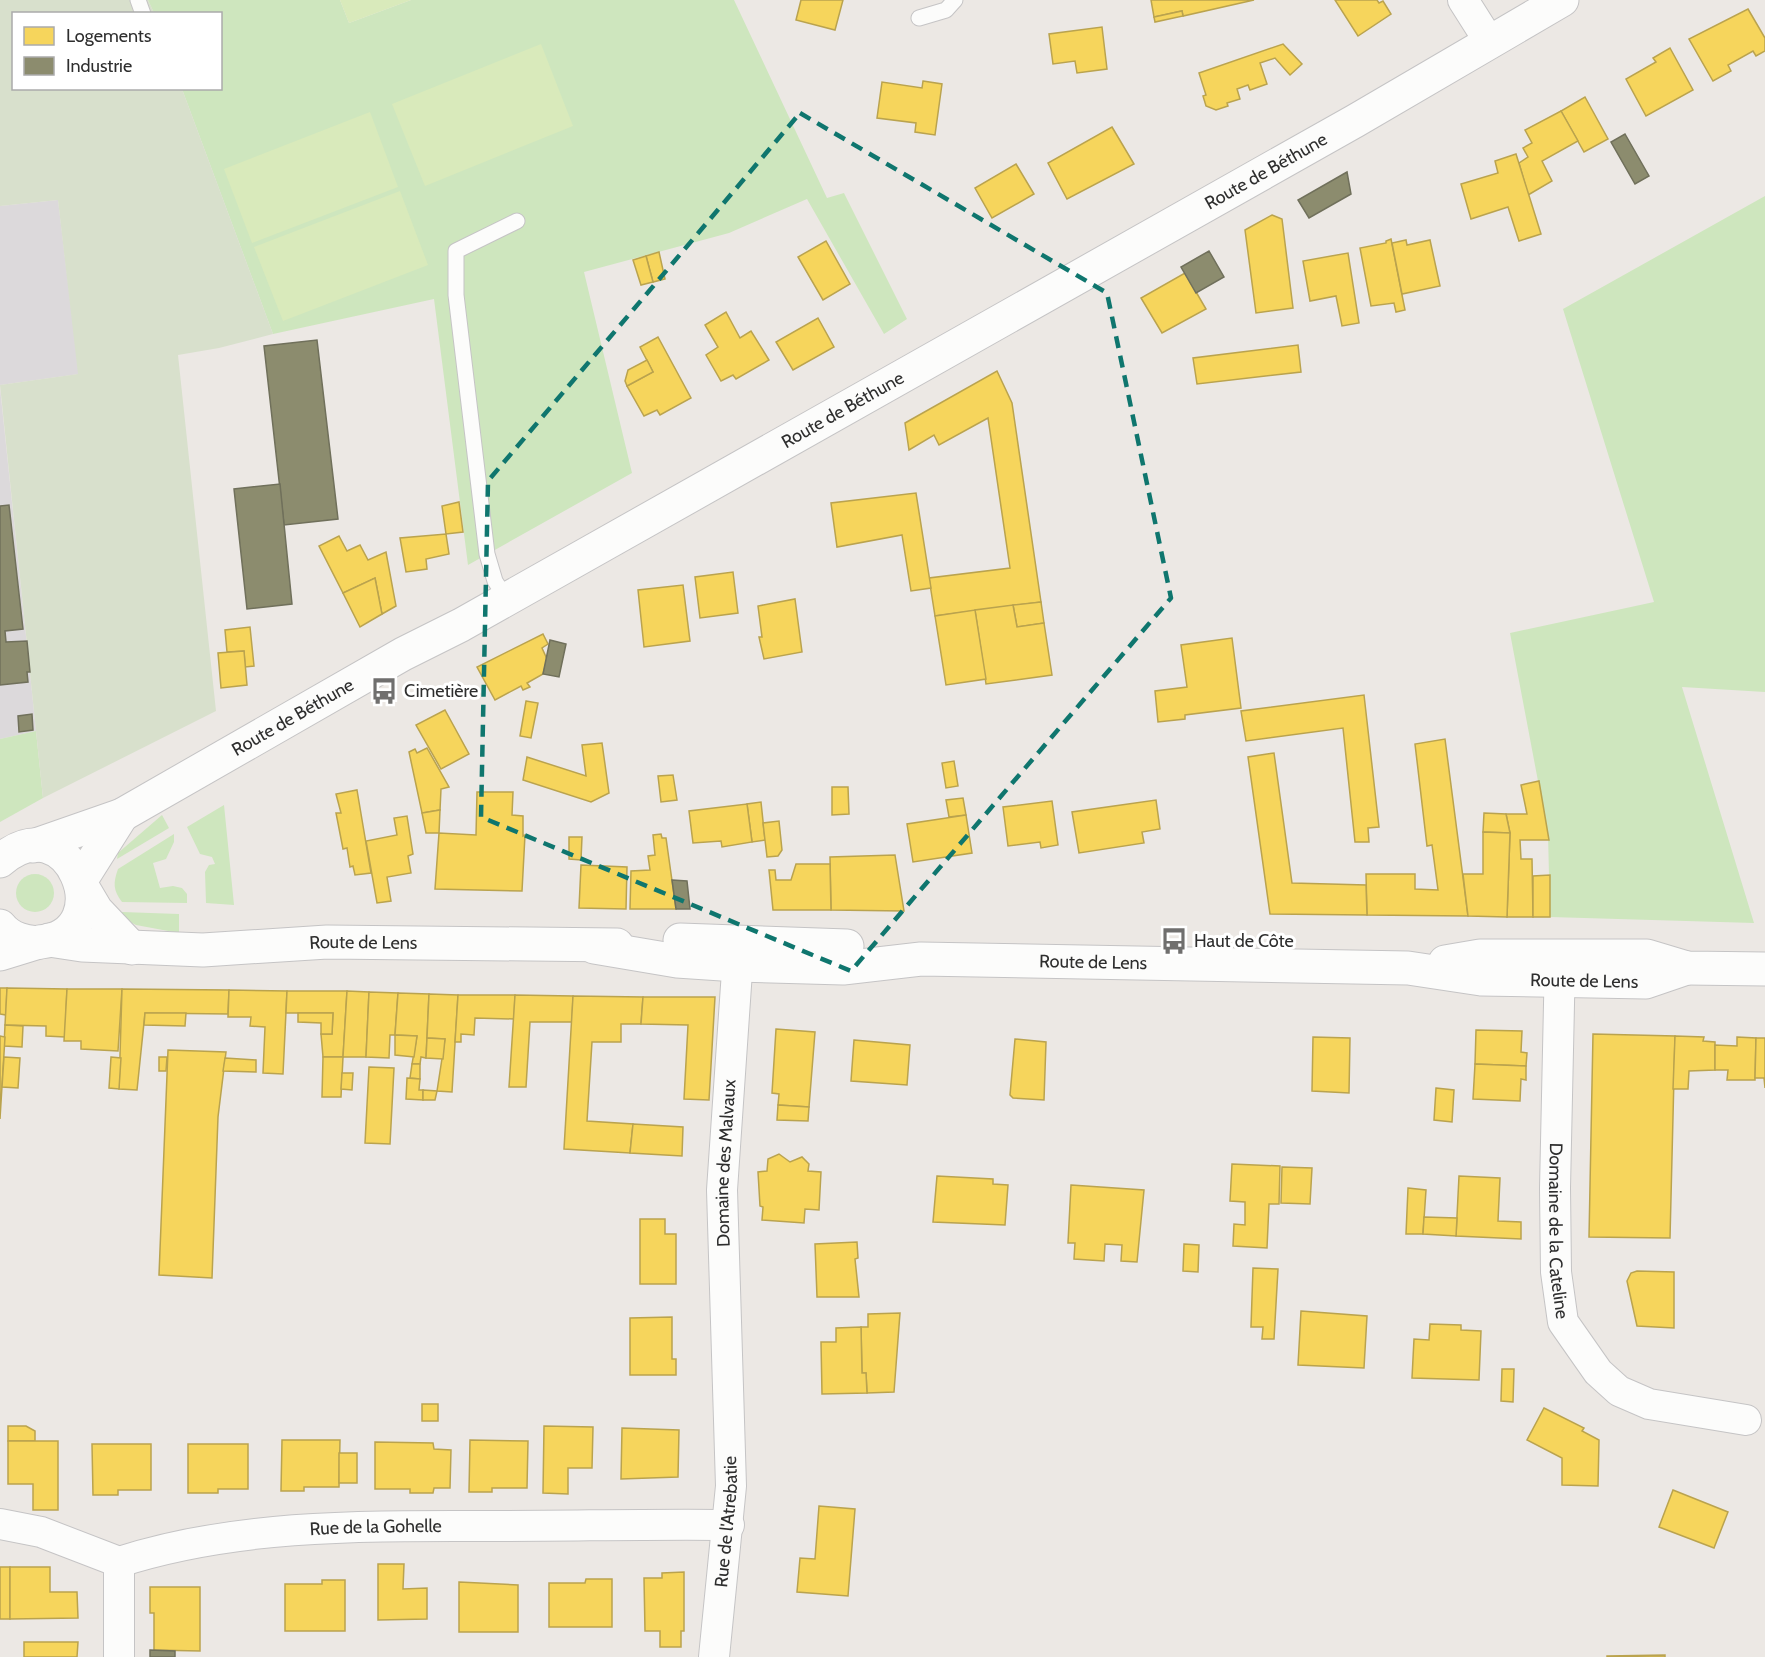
<svg xmlns="http://www.w3.org/2000/svg" width="1765" height="1657" font-family="Cabin,sans-serif">
	<rect width="100%" height="100%" fill="#ece8e4"/>
	<g fill="#dcd9db">
		<polygon points="58,200 79,374 0,385 0,206"/>
		<polygon points="0,388 36,731 0,739"/>
	</g>
	<g fill="#cee6be">
		<polygon points="148,0 340,0 349,23 411,0 734,0 827,198 844,193 907,319 884,334 807,199 729,233 584,272 632,473 468,565 434,299 273,334 182,89 220,88 220,14 154,13"/>
		<polygon points="1765,196 1765,692 1682,687 1754,923 1550,917 1548,834 1510,633 1654,602 1563,309"/>
		<polygon points="36,731 43,798 0,822 0,739"/>
		<polygon points="224,805 234,905 206,903 205,872 209,865 215,864 212,857 200,854 187,827"/>
		<polygon points="162,815 169,828 117,859 118,853"/>
		<path d="M174,834V842L166,859L153,863L160,888L173,886L182,888L187,894V903L122,902C113,890 113,883 118,869Z"/>
		<circle cx="35" cy="893" r="19"/>
		<polygon points="122,912 179,914 179,933 136,925 119,916"/>
	</g>
	<polygon fill="#d8e0cc" points="0,0 148,0 154,13 14,14 14,88 182,89 273,334 219,348 178,355 216,711 43,798 0,385 78,374 58,200 0,206"/>
	<g fill="#d9eabb">
		<polygon points="340,0 411,0 349,23"/>
		<polygon points="541,44 573,126 425,186 392,104"/>
		<polygon points="370,112 398,187 252,243 224,169"/>
		<polygon points="400,191 428,265 283,321 254,247"/>
	</g>
	<g fill="#f6d55c" stroke="#baa34e" stroke-width="1.5">
		<polygon points="801,0 843,0 835,30 796,20"/>
		<polygon points="1151,0 1254,0 1183,16 1182,11 1154,17"/>
		<polygon points="1335,0 1377,0 1379,3 1383,1 1391,14 1358,36"/>
		<polygon points="1748,9 1765,38 1765,51 1756,56 1753,51 1728,65 1731,71 1713,81 1689,39"/>
		<polygon points="1182,11 1183,16 1155,22 1154,17"/>
		<polygon points="1102,27 1107,69 1077,73 1075,61 1053,64 1049,34"/>
		<polygon points="1283,44 1302,64 1290,75 1275,58 1260,63 1267,84 1250,90 1248,85 1237,89 1240,99 1227,103 1228,106 1216,110 1206,106 1203,96 1206,95 1199,73"/>
		<polygon points="1670,48 1693,90 1646,116 1626,79 1656,62 1653,58"/>
		<polygon points="923,81 942,84 935,135 915,132 916,123 877,118 882,82 922,88"/>
		<polygon points="1585,97 1608,139 1584,152 1561,111"/>
		<polygon points="1561,111 1578,141 1542,161 1552,181 1528,195 1519,163 1528,157 1523,148 1532,143 1525,130"/>
		<polygon points="1112,127 1134,164 1067,199 1048,163"/>
		<polygon points="1516,154 1541,234 1519,241 1508,207 1471,219 1461,184 1498,173 1495,161"/>
		<polygon points="1016,164 1034,194 992,218 975,188"/>
		<polygon points="1272,215 1282,219 1293,308 1256,313 1245,230"/>
		<polygon points="1391,239 1405,310 1396,312 1394,303 1371,306 1360,248 1386,243 1386,241"/>
		<polygon points="1406,240 1407,245 1430,240 1440,286 1402,294 1392,243"/>
		<polygon points="826,241 850,284 823,300 798,257"/>
		<polygon points="659,252 665,279 653,282 646,256"/>
		<polygon points="1348,253 1359,323 1342,326 1336,296 1310,301 1303,261"/>
		<polygon points="646,256 653,282 641,285 633,260"/>
		<polygon points="1185,273 1206,309 1162,333 1141,298"/>
		<polygon points="726,312 740,338 751,331 769,360 736,379 733,375 721,381 706,355 718,347 705,325"/>
		<polygon points="818,318 834,347 793,370 776,342"/>
		<polygon points="658,337 691,398 660,415 657,410 644,416 627,386 653,372 640,347"/>
		<polygon points="1298,345 1301,372 1197,384 1193,358"/>
		<polygon points="647,360 653,372 627,386 625,381 628,370"/>
		<polygon points="997,371 1012,403 1041,602 935,616 929,578 1010,568 988,418 939,445 934,435 909,450 905,423"/>
		<polygon points="916,493 931,588 911,591 902,535 837,547 831,503"/>
		<polygon points="459,502 463,532 446,534 442,506"/>
		<polygon points="446,534 449,554 426,559 427,569 406,572 400,538"/>
		<polygon points="339,536 347,551 360,545 368,560 386,552 396,606 382,614 375,578 343,593 319,546"/>
		<polygon points="733,572 738,613 700,618 695,577"/>
		<polygon points="375,578 382,614 360,627 343,593"/>
		<polygon points="683,585 690,641 644,647 638,590"/>
		<polygon points="795,599 802,652 764,659 759,637 762,637 758,606"/>
		<polygon points="1041,602 1044,623 1017,627 1013,605"/>
		<polygon points="1013,605 1017,627 1044,623 1052,675 986,684 975,610"/>
		<polygon points="975,610 986,679 946,685 935,616"/>
		<polygon points="250,627 254,666 245,667 244,651 227,652 225,630"/>
		<polygon points="543,634 548,644 542,648 547,659 543,674 527,683 530,687 523,690 521,686 495,700 477,667"/>
		<polygon points="1232,638 1241,708 1185,715 1185,719 1158,722 1155,691 1187,687 1181,645"/>
		<polygon points="244,651 247,685 221,688 218,653"/>
		<polygon points="1364,695 1379,827 1368,828 1369,842 1355,842 1343,728 1246,741 1241,711"/>
		<polygon points="526,701 538,703 531,738 520,736"/>
		<polygon points="445,710 469,754 441,769 416,725"/>
		<polygon points="1445,739 1468,916 1367,915 1366,874 1415,874 1415,889 1438,890 1432,845 1427,846 1415,744"/>
		<polygon points="602,743 609,793 591,802 523,780 527,757 586,776 582,745"/>
		<polygon points="427,748 449,787 441,789 440,810 422,813 409,752 415,749 417,753"/>
		<polygon points="1274,753 1292,883 1366,885 1367,915 1270,914 1248,757"/>
		<polygon points="954,761 958,786 946,788 942,763"/>
		<polygon points="673,775 677,800 661,802 658,776"/>
		<polygon points="1539,781 1549,840 1520,840 1521,859 1532,859 1533,917 1507,917 1510,833 1506,814 1527,814 1521,785"/>
		<polygon points="832,787 848,787 849,814 832,815"/>
		<polygon points="357,790 371,873 355,875 353,866 350,867 347,848 343,849 336,813 341,813 336,794"/>
		<polygon points="477,792 513,792 512,815 523,816 523,836 525,835 522,891 435,889 439,833 476,835"/>
		<polygon points="963,798 966,815 949,817 946,800"/>
		<polygon points="1156,800 1160,829 1142,832 1144,843 1079,853 1072,812"/>
		<polygon points="1052,801 1058,845 1041,848 1040,842 1008,846 1003,807"/>
		<polygon points="761,802 765,840 752,842 747,804"/>
		<polygon points="747,804 752,842 722,847 721,841 693,843 689,811"/>
		<polygon points="440,810 439,833 426,833 422,813"/>
		<polygon points="1484,813 1506,814 1510,833 1483,832"/>
		<polygon points="966,815 972,853 913,862 907,824"/>
		<polygon points="407,816 413,854 408,856 411,873 387,877 391,901 377,903 366,841 397,835 394,818"/>
		<polygon points="779,821 782,850 778,856 767,857 763,823"/>
		<polygon points="1483,832 1510,833 1507,917 1468,916 1463,874 1483,874"/>
		<polygon points="661,834 662,838 666,838 676,909 630,909 631,871 650,870 648,856 655,855 653,835"/>
		<polygon points="569,837 582,837 581,860 569,859"/>
		<polygon points="895,855 904,911 831,910 830,857"/>
		<polygon points="796,864 830,864 831,910 773,910 769,870 775,870 776,880 791,880"/>
		<polygon points="581,865 627,867 626,909 579,908"/>
		<polygon points="1550,875 1550,917 1533,917 1533,876"/>
		<polygon points="0,988 7,988 6,1015 0,1014"/>
		<polygon points="7,988 67,989 65,1037 46,1036 46,1026 5,1025"/>
		<polygon points="67,989 122,989 118,1051 81,1049 81,1041 64,1041"/>
		<polygon points="122,989 229,990 228,1014 145,1013 137,1090 119,1089"/>
		<polygon points="229,990 287,991 283,1074 263,1073 265,1027 250,1026 251,1017 228,1017"/>
		<polygon points="287,991 347,991 343,1057 323,1057 321,1034 332,1034 333,1013 286,1013"/>
		<polygon points="347,991 369,992 366,1057 343,1057"/>
		<polygon points="369,992 398,993 395,1035 390,1035 389,1058 366,1057"/>
		<polygon points="398,993 429,994 426,1058 421,1057 420,1064 412,1064 417,1036 395,1035"/>
		<polygon points="429,994 458,995 452,1092 437,1091 445,1039 427,1038"/>
		<polygon points="458,995 515,995 514,1019 475,1018 474,1035 461,1034 461,1042 455,1042"/>
		<polygon points="515,995 573,996 572,1022 530,1022 526,1087 509,1087"/>
		<polygon points="573,996 643,997 641,1024 621,1024 621,1042 592,1042 587,1121 633,1124 630,1153 564,1149"/>
		<polygon points="643,997 715,997 709,1100 684,1099 688,1025 641,1024"/>
		<polygon points="145,1013 186,1013 185,1026 144,1025"/>
		<polygon points="298,1013 333,1013 332,1034 321,1034 321,1023 298,1022"/>
		<polygon points="5,1025 23,1026 22,1047 4,1046"/>
		<polygon points="776,1029 815,1032 809,1107 778,1105 779,1094 772,1093"/>
		<polygon points="1476,1030 1522,1031 1521,1052 1527,1053 1526,1066 1475,1064"/>
		<polygon points="1593,1034 1675,1036 1670,1238 1589,1237"/>
		<polygon points="395,1035 417,1036 414,1057 395,1055"/>
		<polygon points="0,1036 5,1037 0,1119"/>
		<polygon points="1675,1036 1704,1037 1703,1041 1715,1042 1715,1070 1689,1071 1688,1089 1673,1089"/>
		<polygon points="1313,1037 1350,1038 1349,1093 1312,1091"/>
		<polygon points="1737,1037 1756,1038 1755,1080 1727,1080 1728,1070 1715,1070 1715,1045 1737,1046"/>
		<polygon points="427,1038 445,1039 443,1059 426,1058"/>
		<polygon points="1756,1038 1765,1038 1765,1088 1764,1078 1755,1078"/>
		<polygon points="1015,1039 1046,1042 1044,1100 1013,1098 1010,1095"/>
		<polygon points="854,1040 910,1045 907,1085 851,1081"/>
		<polygon points="168,1050 226,1052 218,1117 212,1278 159,1275"/>
		<polygon points="4,1057 20,1058 18,1088 2,1087"/>
		<polygon points="111,1057 121,1058 119,1089 109,1088"/>
		<polygon points="159,1057 167,1057 166,1071 159,1071"/>
		<polygon points="323,1057 343,1057 341,1097 322,1097"/>
		<polygon points="225,1058 256,1060 256,1072 223,1071"/>
		<polygon points="412,1064 420,1064 420,1079 410,1078"/>
		<polygon points="1475,1064 1526,1066 1526,1080 1521,1079 1520,1101 1473,1099"/>
		<polygon points="369,1067 394,1068 390,1144 365,1143"/>
		<polygon points="342,1073 353,1073 352,1090 341,1089"/>
		<polygon points="407,1078 420,1079 419,1090 423,1090 423,1100 406,1099"/>
		<polygon points="1436,1088 1454,1090 1452,1122 1434,1120"/>
		<polygon points="423,1090 437,1091 435,1100 423,1100"/>
		<polygon points="778,1105 809,1107 808,1121 777,1120"/>
		<polygon points="633,1124 683,1127 682,1156 630,1153"/>
		<polygon points="779,1154 790,1162 802,1157 809,1164 808,1171 821,1172 819,1210 805,1209 804,1223 762,1220 763,1207 760,1206 758,1172 767,1171 768,1159"/>
		<polygon points="1232,1164 1280,1166 1279,1204 1269,1204 1267,1248 1233,1246 1234,1224 1245,1225 1245,1202 1230,1201"/>
		<polygon points="1282,1167 1312,1168 1310,1204 1281,1203"/>
		<polygon points="937,1176 993,1179 993,1184 1008,1185 1005,1225 933,1222"/>
		<polygon points="1459,1176 1500,1178 1498,1221 1521,1222 1521,1239 1456,1236"/>
		<polygon points="1071,1185 1144,1190 1137,1262 1121,1261 1122,1245 1105,1244 1104,1261 1074,1259 1075,1243 1068,1243"/>
		<polygon points="1408,1188 1426,1190 1423,1234 1406,1234"/>
		<polygon points="1424,1217 1457,1218 1456,1236 1423,1234"/>
		<polygon points="640,1219 665,1219 665,1234 676,1234 676,1284 640,1284"/>
		<polygon points="857,1242 858,1258 855,1259 859,1297 817,1297 815,1244"/>
		<polygon points="1184,1244 1199,1245 1198,1272 1183,1271"/>
		<polygon points="1253,1268 1278,1269 1274,1339 1262,1339 1263,1327 1251,1327"/>
		<polygon points="1637,1271 1674,1272 1674,1328 1637,1326 1627,1281 1631,1273"/>
		<polygon points="1301,1311 1367,1316 1364,1368 1298,1365"/>
		<polygon points="900,1313 894,1392 867,1393 866,1373 862,1373 861,1327 868,1327 868,1314"/>
		<polygon points="672,1317 672,1359 676,1359 676,1375 630,1375 630,1318"/>
		<polygon points="1430,1324 1461,1325 1461,1330 1481,1331 1479,1380 1412,1378 1414,1339 1429,1340"/>
		<polygon points="861,1327 862,1373 866,1373 867,1393 822,1394 821,1342 836,1342 836,1328"/>
		<polygon points="1502,1369 1514,1369 1513,1402 1501,1401"/>
		<rect x="422" y="1404" width="16" height="17"/>
		<polygon points="1544,1408 1584,1428 1582,1431 1599,1440 1598,1486 1562,1485 1562,1458 1527,1440"/>
		<polygon points="8,1426 26,1426 35,1431 35,1441 8,1441"/>
		<polygon points="544,1426 593,1427 592,1468 568,1468 568,1494 543,1493"/>
		<polygon points="622,1428 679,1430 678,1477 621,1479"/>
		<polygon points="282,1440 340,1440 339,1487 304,1487 304,1491 281,1491"/>
		<polygon points="470,1440 528,1441 527,1488 492,1488 492,1492 469,1492"/>
		<polygon points="8,1441 58,1441 58,1510 33,1510 33,1484 8,1484"/>
		<polygon points="375,1442 433,1443 434,1449 451,1450 450,1488 434,1488 433,1493 410,1493 410,1489 375,1489"/>
		<polygon points="92,1444 151,1444 151,1490 118,1490 118,1495 93,1495"/>
		<polygon points="188,1444 248,1444 248,1489 218,1489 218,1493 188,1493"/>
		<rect x="339" y="1453" width="18" height="30"/>
		<polygon points="1673,1490 1728,1512 1714,1548 1659,1527"/>
		<polygon points="819,1506 855,1509 848,1596 797,1592 800,1558 815,1559"/>
		<polygon points="378,1564 404,1564 403,1589 427,1588 427,1619 378,1620"/>
		<rect x="0" y="1567" width="10" height="52"/>
		<polygon points="10,1567 50,1567 50,1592 77,1592 78,1618 10,1619"/>
		<polygon points="684,1572 684,1631 681,1631 681,1647 660,1647 660,1631 645,1631 644,1578 662,1578 662,1573"/>
		<polygon points="586,1579 612,1579 612,1627 549,1627 549,1583 585,1583"/>
		<polygon points="322,1580 345,1580 345,1631 285,1631 285,1584 322,1584"/>
		<polygon points="459,1582 518,1585 518,1632 459,1632"/>
		<polygon points="150,1587 200,1587 200,1651 154,1650 154,1613 150,1613"/>
		<polygon points="24,1642 78,1642 77,1657 24,1657"/>
		<polygon points="1665,1655 1665,1657 1607,1657 1607,1656"/>
	</g>
	<g fill="#8c8c6e" stroke="#70705b" stroke-width="1.5">
		<polygon points="1625,134 1649,176 1635,184 1611,142"/>
		<polygon points="1347,172 1351,194 1309,218 1298,200"/>
		<polygon points="1209,251 1224,277 1196,293 1181,267"/>
		<polygon points="317,340 338,519 284,525 264,346"/>
		<polygon points="280,484 292,604 247,609 234,489"/>
		<polygon points="9,505 23,629 5,631 6,642 27,641 30,672 27,672 28,682 0,685 0,506"/>
		<polygon points="550,640 566,644 559,677 543,674"/>
		<polygon points="32,714 33,730 19,732 18,716"/>
		<polygon points="672,880 687,881 690,909 676,909"/>
		<polygon points="150,1650 175,1651 175,1657 150,1657"/>
	</g>
	<g fill="none" stroke-linecap="round" stroke-linejoin="round">
		<defs>
			<g id="service">
				<polyline points="138,0 143,14"/>
				<polyline points="919,18 946,10 955,0"/>
				<polyline points="506,598 495,581 487,554 456,295 456,251 517,221"/>
			</g>
			<g id="minor">
				<polyline points="1463,0 1489,41"/>
				<path id="s1" d="M1560,958L1555,1188L1556,1272L1563,1322L1598,1372L1619,1391L1649,1404L1746,1420"/>
				<polyline points="0,1524 41,1532 119,1562"/>
				<path id="s2" d="M119,1562C240,1523 371,1526 497,1526C574,1526 652,1524 729,1525"/>
				<polyline points="119,1562 119,1657"/>
				<path id="s3" d="M714,1657L731,1486L722,1190L739,942"/>
			</g>
			<polyline id="tertiary" points="0,954 39,942"/>
			<g id="secondary">
				<path id="s4" d="M33,846L122,815L403,654L461,625L1355,121L1562,0"/>
				<path d="M0,861C68,800 123,932 41,942C27,944 9,938 0,926"/>
				<polyline points="81,880 122,815"/>
				<polyline points="83,888 96,910 132,948"/>
				<path id="s5" d="M49,940L82,945L203,950L327,942L617,945"/>
				<polyline points="680,940 847,946"/>
				<path id="s6" d="M594,947L677,961L737,965L843,968L921,959L1408,968L1481,979L1646,982L1687,968"/>
				<polyline points="1445,962 1480,956 1647,956 1687,968 1765,969"/>
			</g>
		</defs>
		<use href="#service" stroke="#c5c4c5" stroke-width="17"/>
		<use href="#minor" stroke="#c5c4c5" stroke-width="32"/>
		<use href="#tertiary" stroke="#c5c4c5" stroke-width="35"/>
		<use href="#secondary" stroke="#c5c4c5" stroke-width="35"/>
		<use href="#service" stroke="#fcfcfb" stroke-width="15"/>
		<use href="#minor" stroke="#fcfcfb" stroke-width="30"/>
		<use href="#tertiary" stroke="#fcfcfb" stroke-width="33"/>
		<use href="#secondary" stroke="#fcfcfb" stroke-width="33"/>
	</g>
	<path fill="none" stroke="#0f766e" stroke-width="4.5" stroke-dasharray="12 8" stroke-linejoin="round" d="M800,113L1107,293L1171,598L851,971L481,817L488,481Z"/>
	<defs>
		<symbol id="bus-bare" viewBox="-9 -9 18 18"><path d="M-5-6H5V4H4V6H2V4H-2V6H-4V4H-5ZM-3.5-4V0h7V-4ZM-3.5 1.2v1.5H-2V1.2ZM2 1.2v1.5H3.5V1.2Z" fill="#706f6e" stroke="#fff" stroke-width="2.5" paint-order="stroke"/></symbol>
	</defs>
	<g fill-rule="evenodd">
		<use href="#bus-bare" x="365" y="672" width="38" height="38"/>
		<use href="#bus-bare" x="1155" y="922" width="38" height="38"/>
	</g>
	<g text-anchor="middle" dominant-baseline="central" stroke-width="6" stroke-linejoin="round" paint-order="stroke">
		<g font-size="18" fill="#2e2e2e" stroke="#fff">
			<text stroke="none"><textPath href="#s4" startOffset="1407">Route de Béthune</textPath></text>
			<text stroke="none"><textPath href="#s4" startOffset="921">Route de Béthune</textPath></text>
			<text stroke="none"><textPath href="#s4" startOffset="291">Route de Béthune</textPath></text>
			<text stroke="none"><textPath href="#s5" startOffset="315">Route de Lens</textPath></text>
			<text stroke="none"><textPath href="#s6" startOffset="501">Route de Lens</textPath></text>
			<text stroke="none"><textPath href="#s6" startOffset="993">Route de Lens</textPath></text>
			<text stroke="none"><textPath href="#s3" startOffset="495">Domaine des Malvaux</textPath></text>
			<text stroke="none"><textPath href="#s1" startOffset="273">Domaine de la Cateline</textPath></text>
			<text stroke="none"><textPath href="#s3" startOffset="136">Rue de l'Atrebatie</textPath></text>
			<text stroke="none"><textPath href="#s2" startOffset="260">Rue de la Gohelle</textPath></text>
		</g>
		<g font-size="18" fill="#2e2e2e" stroke="#fff" text-anchor="start">
			<text x="404" y="691">Cimetière</text>
			<text x="1194" y="941">Haut de Côte</text>
		</g>
	</g>
	<rect x="12" y="12" width="210" height="78" fill="#ffffff" stroke="#ababab" stroke-width="1.5"/>
	<rect x="24" y="27" width="30" height="18" fill="#f6d55c" stroke="#ababab" stroke-width="1.5"/>
	<text x="66" y="42" font-size="18" fill="#2e2e2e">Logements</text>
	<rect x="24" y="57" width="30" height="18" fill="#8c8c6e" stroke="#ababab" stroke-width="1.5"/>
	<text x="66" y="72" font-size="18" fill="#2e2e2e">Industrie</text>
</svg>
